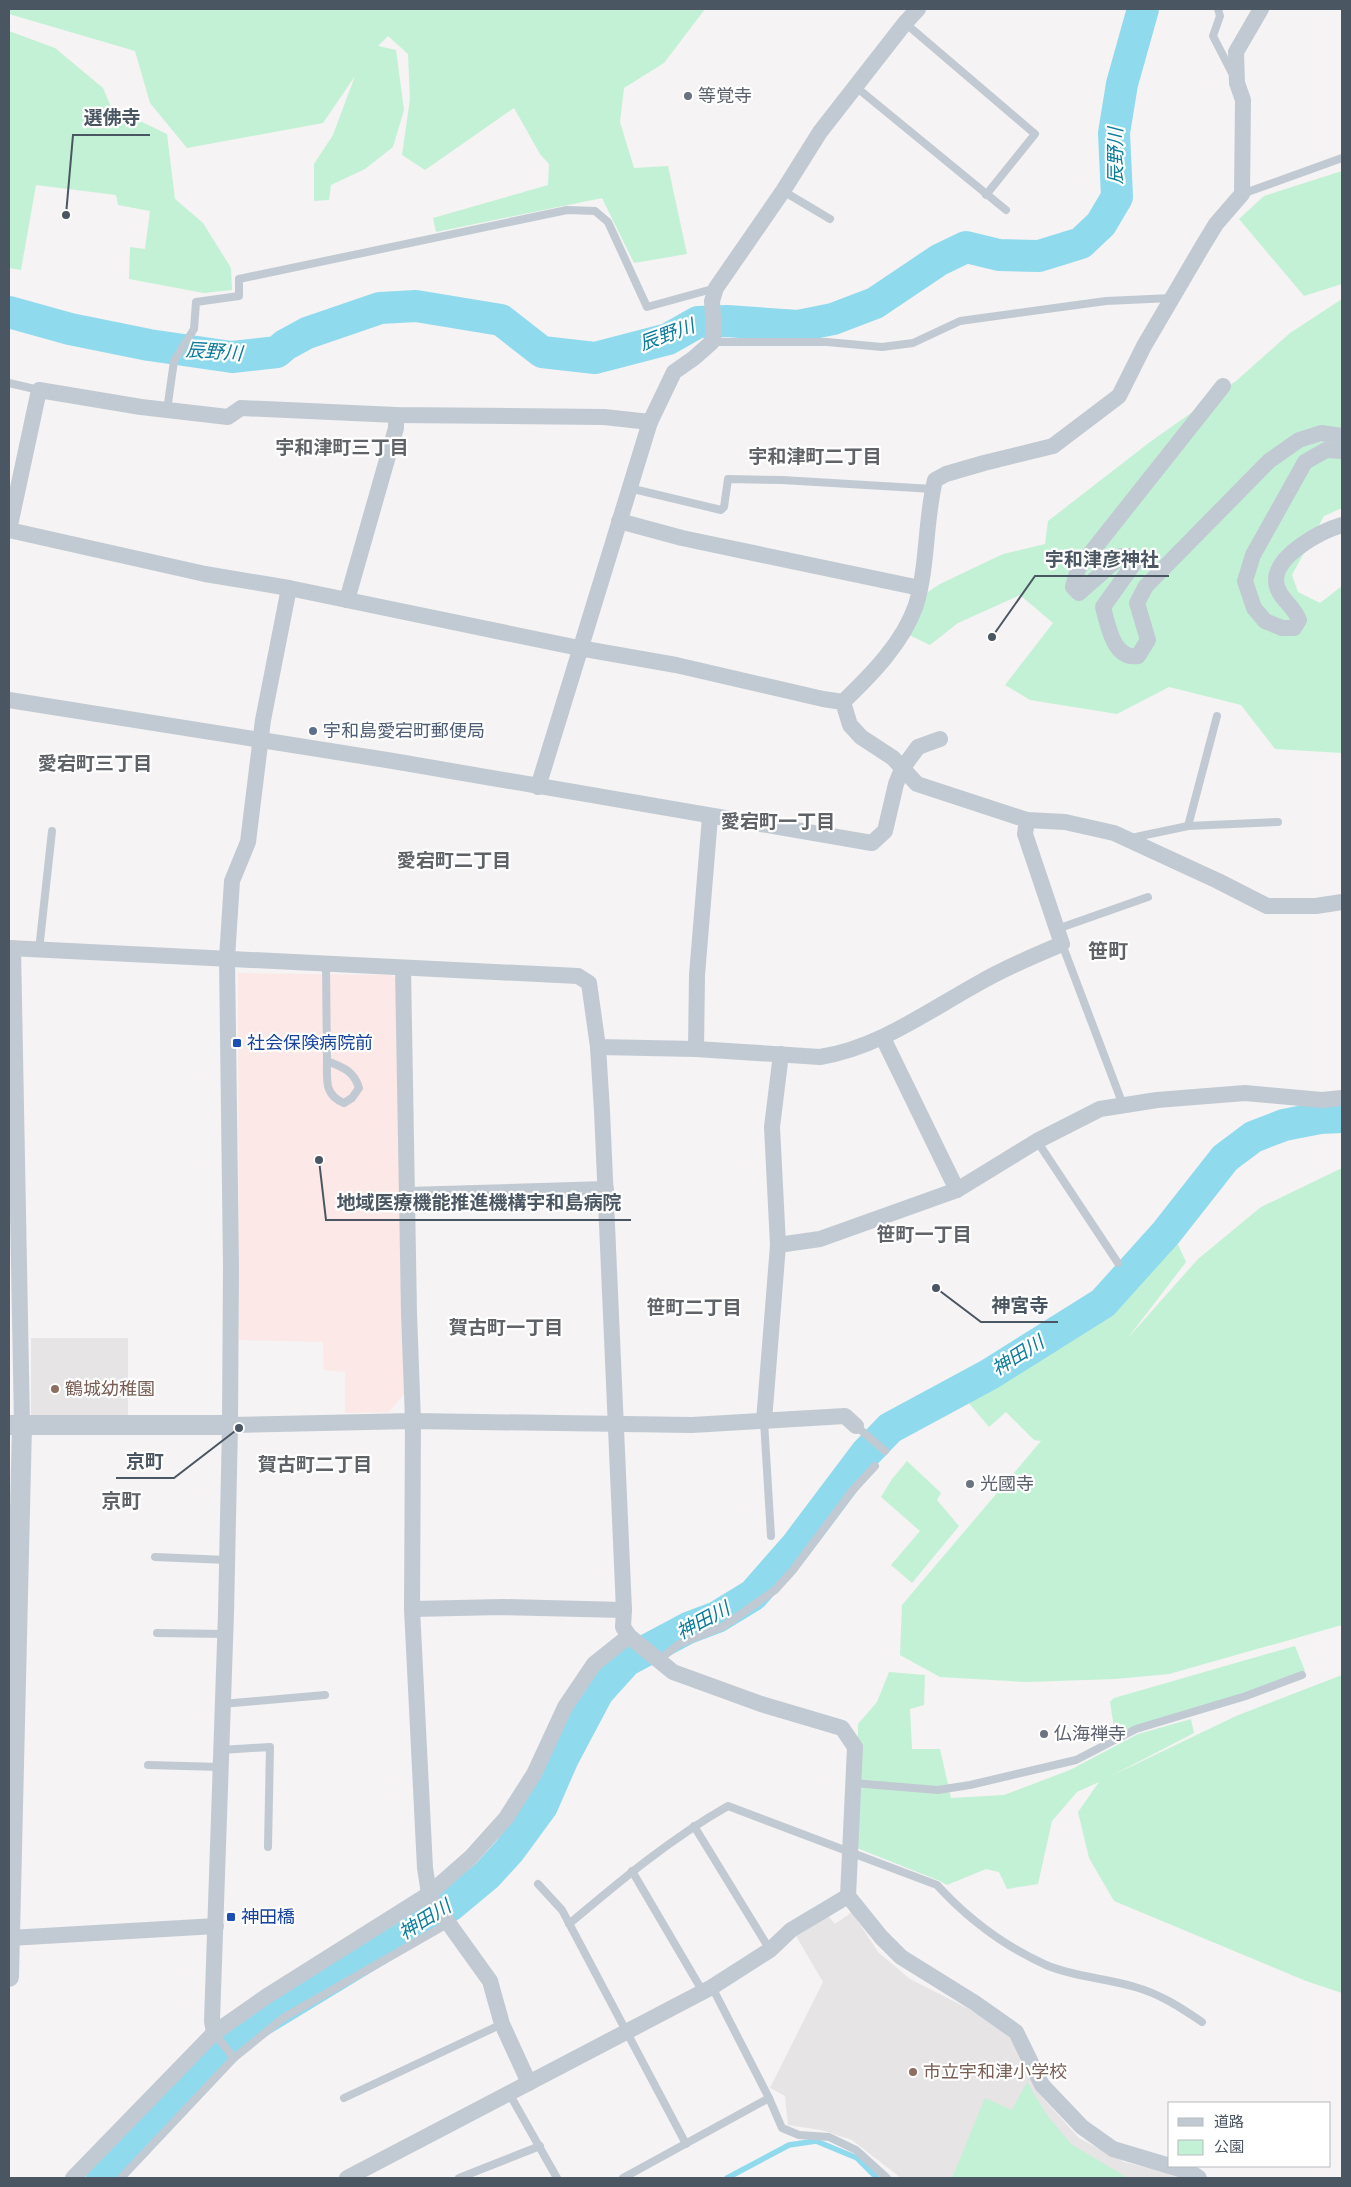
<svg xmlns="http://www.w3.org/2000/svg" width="1351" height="2187" font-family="Signika,'Noto Sans JP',sans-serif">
	<rect width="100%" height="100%" fill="#f5f3f3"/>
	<g fill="#e6e4e5">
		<polygon points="31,1338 128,1338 128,1416 31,1417"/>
		<polygon points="852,1912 878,1952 910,1979 967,2008 1006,2031 1041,2096 1079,2138 1124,2162 1190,2178 901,2178 852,2140 821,2130 788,2125 785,2096 770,2088 823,1982 796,1936 828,1916 835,1924"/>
	</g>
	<polygon fill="#fce8e6" points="238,973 391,975 397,980 404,1394 389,1412 345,1413 345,1372 324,1370 323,1342 239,1340"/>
	<g fill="#c3f1d5">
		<polygon points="9,9 705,9 664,63 624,88 620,122 634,168 668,166 687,254 634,263 602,198 436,232 433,218 548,185 549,164 540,154 514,108 425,170 402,155 410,99 408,54 388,36 378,46 396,50 404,110 393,147 365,169 331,185 329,200 314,201 314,164 333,135 355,76 323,123 187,148 150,103 135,51 9,14"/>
		<polygon points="9,31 55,48 103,88 111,107 167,134 175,199 203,223 231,268 232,290 204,293 129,279 130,247 145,249 150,211 118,205 116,195 36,185 21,270 9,268"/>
		<polygon points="1342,171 1342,284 1304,296 1239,219 1264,196"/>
		<polygon points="1342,299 1342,508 1324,516 1292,575 1298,592 1320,603 1342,586 1342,753 1275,749 1241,705 1169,687 1117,714 1030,700 1005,685 1053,623 1020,595 958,623 930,645 907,634 925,594 940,584 1003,554 1045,544 1048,521 1150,442 1236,381 1290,333"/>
		<polygon points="1342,1168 1342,1625 1169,1674 1115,1679 1026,1682 940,1677 900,1655 902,1605 1041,1441 1034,1440 1006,1412 989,1427 967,1401 1081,1334 1176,1240 1186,1262 1127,1339 1198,1259 1261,1207"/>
		<polygon points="907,1461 941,1493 937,1500 959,1526 912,1583 891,1565 920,1531 881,1497 892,1479"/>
		<polygon points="1295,1646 1305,1671 1238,1696 1115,1734 1110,1702 1114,1698"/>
		<polygon points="889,1672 925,1675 924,1705 910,1709 912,1749 940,1749 951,1798 1004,1795 1070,1770 1138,1734 1191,1719 1194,1733 1109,1777 1236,1716 1342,1675 1342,1993 1306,1981 1114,1901 1089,1858 1078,1812 1099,1782 1077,1792 1052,1821 1038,1884 1007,1889 999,1872 986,1869 947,1885 940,1881 857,1848 858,1724 877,1702"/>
		<polygon points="1027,2082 1047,2115 1071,2144 1128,2178 952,2178 985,2098 1012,2110"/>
	</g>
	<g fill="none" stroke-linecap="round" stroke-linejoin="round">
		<polyline stroke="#90daee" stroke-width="5.5" points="727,2178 789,2145 816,2141 857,2158 877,2178"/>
		<g stroke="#90daee" stroke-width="32">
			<polyline points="9,312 70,329 149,345 232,357 277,352 285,345 307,333 380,308 416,306 501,320 542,352 595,358 668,339 698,322 727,321 798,326 833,319 875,303 939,260 966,247 999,255 1039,256 1081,243 1101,224 1117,197 1114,133 1122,84 1143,9"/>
			<polyline points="102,2178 137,2143 212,2058 249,2028 451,1905 487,1875 509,1851 542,1806 563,1758 598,1692 626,1661 688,1628 717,1617 753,1595 796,1546 866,1453 890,1428 990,1374 1103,1303 1166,1233 1225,1158 1253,1137 1284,1125 1320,1118 1342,1117"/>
		</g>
		<g stroke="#c1cad2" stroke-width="8">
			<polyline points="1218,9 1220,16 1213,36 1233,75"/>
			<polyline points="905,23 1035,134 986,195"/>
			<polyline points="856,87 1006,210"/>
			<polyline points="783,191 830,219"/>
			<polyline points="1242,194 1342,158"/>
			<polyline points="712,342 827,342 882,347 913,343 960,321 1106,301 1172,298"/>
			<polyline points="9,383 39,390"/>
			<polyline points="167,410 174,361 194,329 196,302 239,296 239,279 567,210 595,211 608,222 647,307 716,288"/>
			<polyline points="629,488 721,510 724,507 728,479 782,480 933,489"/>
			<polyline points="1188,826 1217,716"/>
			<polyline points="1131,838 1188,826 1278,822"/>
			<polyline points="1057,929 1148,897"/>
			<polyline points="1062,944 1123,1105"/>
			<polyline points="39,950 52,831"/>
			<path d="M326,965L327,1061C343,1067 354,1071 359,1088L352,1098L344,1103C324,1095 327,1080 327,1061"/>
			<polyline points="1037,1141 1118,1263"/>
			<polyline points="764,1421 771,1536"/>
			<polyline points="856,1426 885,1451"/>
			<polyline points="155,1557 227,1560"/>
			<polyline points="157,1633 225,1634"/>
			<polyline points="659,1660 679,1644 724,1626 775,1590 793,1570 852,1491 875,1466"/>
			<polyline points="222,1704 325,1695"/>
			<polyline points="221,1750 270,1747 268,1847"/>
			<polyline points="148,1765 221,1767"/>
			<polyline points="853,1783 938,1790 970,1785 1076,1760 1136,1729 1246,1696 1302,1675"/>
			<polyline points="694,1826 770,1950"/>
			<polyline points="632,1871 703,1992"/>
			<polyline points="538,1884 562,1910 686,2144"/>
			<path d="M569,1924C620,1881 670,1839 728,1806L937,1885C968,1919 1004,1946 1046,1965C1074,1977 1106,1978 1135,1987C1160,1994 1180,2007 1202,2022"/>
			<polyline points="712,1987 769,2098 782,2128 799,2135 829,2137 856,2150 887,2178"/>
			<polyline points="214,2033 234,2058"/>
			<polyline points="510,2095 557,2178"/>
			<polyline points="344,2098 502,2024"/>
			<polyline points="121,2178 234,2058 283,2018 449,1923"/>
			<polyline points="459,2178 540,2146"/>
			<polyline points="623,2178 769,2098"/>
		</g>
		<g stroke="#c1cad2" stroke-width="16">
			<path d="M1223,386L1078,569L1073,587L1079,593L1121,556H1132L1135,562L1103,607C1108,625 1113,660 1138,656L1148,640L1137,603L1146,586L1269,461L1299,440L1321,433L1342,436"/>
			<path d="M1342,451L1326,450L1305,462L1253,555L1245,581L1254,608L1265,621L1282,628H1294L1299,620C1294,605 1276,597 1276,580C1276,555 1321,531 1342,525"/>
			<polyline points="619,521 682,538 920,588"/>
			<polyline points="9,530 205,574 289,588 579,648 676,665 823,699 843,702 850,725 861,737 893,758 917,784 1027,820 1065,822 1114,833 1218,881 1267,906 1316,906 1342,902"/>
			<polyline points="9,530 39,390 141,407 228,417 241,408 396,415 604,417 650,422"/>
			<polyline points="347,600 396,428 396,415"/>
			<polyline points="9,700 393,761 872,843 885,831 896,784 902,769 918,747 940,739"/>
			<path d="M843,702C871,675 903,643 916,605C928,565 925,521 935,480L946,474L984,463L1053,446L1119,396L1144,346L1202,247L1216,224L1242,194L1243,100L1237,83L1236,52L1261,9"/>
			<polyline points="538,787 650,422 674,372 694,358 712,342 714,333 712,301 716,288 783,191 820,132 905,23 918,9"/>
			<polyline points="9,948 578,976 589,983 598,1047 602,1111 624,1610 623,1627 629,1636 673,1672 761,1704 842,1728 855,1747 848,1896 881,1937 901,1957 975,2003 1016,2032 1042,2085 1082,2127 1113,2149 1190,2172 1199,2178"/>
			<polyline points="13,948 22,1425"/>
			<polyline points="403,968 409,1313 413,1421 412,1609 425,1868 429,1894 434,1903 490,1981 502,2024 529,2083"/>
			<polyline points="883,1038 957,1190"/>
			<path d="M598,1047L696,1049L820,1057C878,1048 928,1011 979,983C1005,968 1033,956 1062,944L1025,834L1027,820"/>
			<polyline points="696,1049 697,975 710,817"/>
			<polyline points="407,1195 606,1189"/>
			<polyline points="778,1245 820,1239 957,1190 1037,1141 1100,1109 1157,1100 1245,1093 1322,1100 1342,1098"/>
			<polyline points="764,1421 778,1245 772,1127 781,1054"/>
			<polyline points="230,1425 413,1421 692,1425 845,1416 856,1426"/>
			<polyline points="412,1609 503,1607 624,1610"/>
			<polyline points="10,1938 216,1926"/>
			<polyline points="214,2033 212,2021 226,1613 230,1425 231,1266 227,958 232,881 248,842 263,720 289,588"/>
			<polyline points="73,2178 214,2033 267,1996 429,1894 471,1857 506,1818 534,1774 565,1707 594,1664 629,1636"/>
			<polyline points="347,2178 712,1987 770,1950 791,1930 848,1896"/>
		</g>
		<g stroke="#c1cad2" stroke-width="20">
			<polyline points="9,1425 230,1425"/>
			<polyline points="9,1977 22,1425"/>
		</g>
	</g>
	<g fill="#6b7280" stroke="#fff" stroke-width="2">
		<circle cx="688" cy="96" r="5"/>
		<circle cx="970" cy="1484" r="5"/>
		<circle cx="1044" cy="1734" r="5"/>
	</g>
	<circle fill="#5c6f8a" stroke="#fff" stroke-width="2" cx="313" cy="731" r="5"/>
	<g fill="#1a4fb4" stroke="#fff" stroke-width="2">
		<rect x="232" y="1038" width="10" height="10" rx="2.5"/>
		<rect x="226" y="1912" width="10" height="10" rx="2.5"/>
	</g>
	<g fill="#8d6e63" stroke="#fff" stroke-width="2">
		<circle cx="55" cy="1389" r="5"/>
		<circle cx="913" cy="2072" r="5"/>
	</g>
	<g text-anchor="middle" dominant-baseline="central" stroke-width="4.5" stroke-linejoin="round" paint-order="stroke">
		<g font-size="18" fill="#5b616d" stroke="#fff" text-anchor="start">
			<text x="698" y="96">等覚寺</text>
			<text x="980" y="1484">光國寺</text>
			<text x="1054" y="1734">仏海禅寺</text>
		</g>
		<g font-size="18" fill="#4e5e75" stroke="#fff" text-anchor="start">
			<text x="323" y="731">宇和島愛宕町郵便局</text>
		</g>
		<g font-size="18" fill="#164399" stroke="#fff" text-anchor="start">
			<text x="247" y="1043">社会保険病院前</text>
			<text x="241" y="1917">神田橋</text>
		</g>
		<g font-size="18" fill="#785e54" stroke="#fff" text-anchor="start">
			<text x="65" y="1389">鶴城幼稚園</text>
			<text x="923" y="2072">市立宇和津小学校</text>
		</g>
		<g font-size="19" font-style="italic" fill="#0c7c9b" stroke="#fff">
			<text transform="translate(1116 156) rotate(-90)">辰野川</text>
			<text transform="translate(667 335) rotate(-20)">辰野川</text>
			<text transform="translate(214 352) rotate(4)">辰野川</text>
			<text transform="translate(1018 1356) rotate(-32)">神田川</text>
			<text transform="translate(703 1621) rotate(-28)">神田川</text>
			<text transform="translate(425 1920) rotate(-32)">神田川</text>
		</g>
		<g font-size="19" font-weight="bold" fill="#5f6368" stroke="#fff">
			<text x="342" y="448">宇和津町三丁目</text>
			<text x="815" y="457">宇和津町二丁目</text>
			<text x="95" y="764">愛宕町三丁目</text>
			<text x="778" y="822">愛宕町一丁目</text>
			<text x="454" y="861">愛宕町二丁目</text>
			<text x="924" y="1235">笹町一丁目</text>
			<text x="694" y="1308">笹町二丁目</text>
			<text x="506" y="1328">賀古町一丁目</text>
			<text x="315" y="1465">賀古町二丁目</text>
		</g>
		<g font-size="20" font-weight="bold" fill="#5f6368" stroke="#fff">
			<text x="1108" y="951">笹町</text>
			<text x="121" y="1501">京町</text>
		</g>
	</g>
	<path fill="none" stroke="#4a5661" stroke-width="2" d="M66 215L73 135H150M992 637L1035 576H1169M319 1160L326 1220H631M936 1288L981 1322H1058M239 1428L174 1478H116"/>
	<g fill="#4a5661" stroke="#fff" stroke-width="2">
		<circle cx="66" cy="215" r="5"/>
		<circle cx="992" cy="637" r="5"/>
		<circle cx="319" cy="1160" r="5"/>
		<circle cx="936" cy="1288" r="5"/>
		<circle cx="239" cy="1428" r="5"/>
	</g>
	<g font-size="19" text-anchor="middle" font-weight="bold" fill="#4a5661" stroke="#fff" stroke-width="4.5" stroke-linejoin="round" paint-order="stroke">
		<text x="112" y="124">選佛寺</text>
		<text x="1102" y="566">宇和津彦神社</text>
		<text x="479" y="1209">地域医療機能推進機構宇和島病院</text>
		<text x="1020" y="1312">神宮寺</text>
		<text x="145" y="1468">京町</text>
	</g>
	<rect width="1351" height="2187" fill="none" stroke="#4a5661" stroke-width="20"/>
	<rect x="1168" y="2102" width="162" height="65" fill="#ffffff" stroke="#b7bbc0"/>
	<rect x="1178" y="2118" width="25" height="8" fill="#c1cad2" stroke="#b7bbc0"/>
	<text x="1214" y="2127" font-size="15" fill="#4a5661">道路</text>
	<rect x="1178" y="2140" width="25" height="15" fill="#c3f1d5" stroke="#b7bbc0"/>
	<text x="1214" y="2152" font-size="15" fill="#4a5661">公園</text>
</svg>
